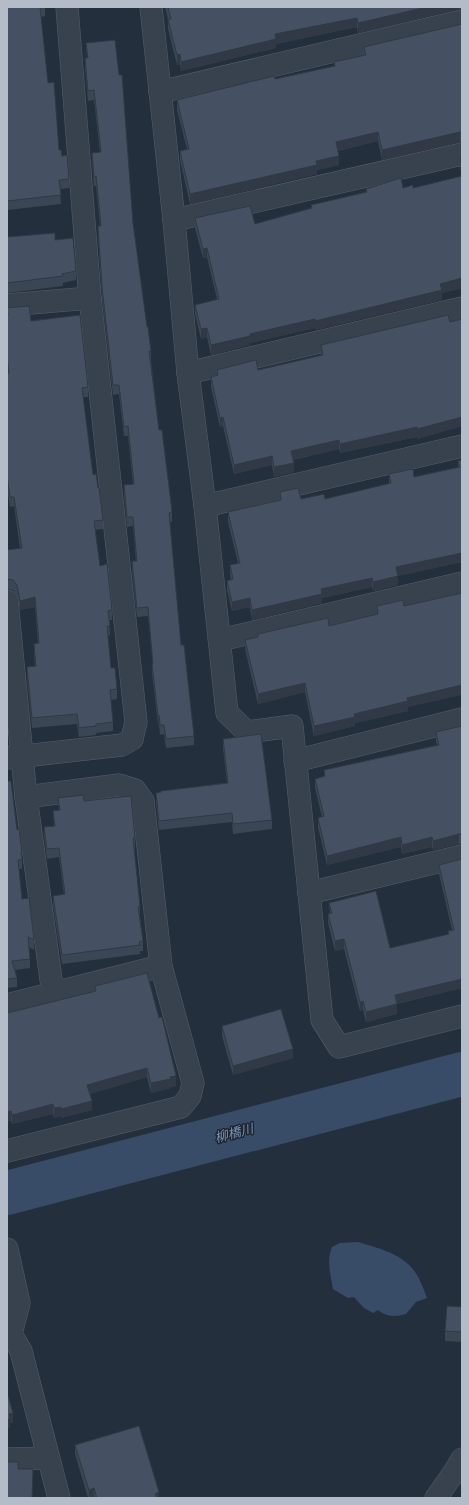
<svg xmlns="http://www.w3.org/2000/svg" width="469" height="1505" font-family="'PT Sans','Noto Sans JP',sans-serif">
	<rect width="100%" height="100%" fill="#242f3e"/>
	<path fill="#394c67" d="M358,1242C377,1248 397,1252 411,1267C419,1275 423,1288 427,1298L416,1302L406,1314C395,1317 387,1317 378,1310L373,1313L364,1308L354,1297L348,1298L333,1289C331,1276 326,1261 332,1247L340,1243Z"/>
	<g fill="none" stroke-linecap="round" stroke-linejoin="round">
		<polyline stroke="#394c67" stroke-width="44" points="7,1193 462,1074"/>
		<defs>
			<g id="minor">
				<polyline points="151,7 174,220 188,373 205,506 227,713 247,732 292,726 322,1020 339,1047 462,1016"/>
				<polyline points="160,92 462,21"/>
				<polyline points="174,220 462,154"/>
				<polyline points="7,305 90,298"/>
				<polyline points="188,373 462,308"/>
				<polyline points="205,506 462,446"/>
				<polyline points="7,601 26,797 119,785 135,790 143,801 161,966 193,1083 190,1096 181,1107 7,1151"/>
				<polyline points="220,640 462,583"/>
				<polyline points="7,758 122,745 132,739 136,722 90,298 67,7"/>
				<polyline points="295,761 462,719"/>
				<polyline points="26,797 53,994"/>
				<polyline points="309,893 462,856"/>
				<polyline points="7,1005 161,966"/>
				<polyline points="7,1249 19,1303 11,1334 21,1351 59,1498"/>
				<polyline points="7,1459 48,1458"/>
				<polyline points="436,1498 455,1471 462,1459"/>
			</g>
		</defs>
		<use href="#minor" stroke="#565f6c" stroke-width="23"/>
		<use href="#minor" stroke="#38414e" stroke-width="22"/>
	</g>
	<g fill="#3b4654">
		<polygon points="7,7 45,7 45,16 41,17 48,83 59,150 69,179 69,188 60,189 61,204 7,210"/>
		<polygon points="165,7 462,7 462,9 459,9 358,33 357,27 276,44 276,48 181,71 180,64 177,65 168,29 168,19"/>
		<polygon points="462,24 462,142 460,142 382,160 378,141 338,151 339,165 317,170 317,174 190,204 180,160 180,151 187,149 177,110 177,100 334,66 334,62 364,55 364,47"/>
		<polygon points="86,43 133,223 147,327 151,351 151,360 159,430 172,512 172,522 170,522 181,645 194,736 194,745 166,748 164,734 160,735 159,725 158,725 152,673 152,664 153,664 148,616 137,617 132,571 132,561 136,561 133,526 127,527 124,495 124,485 133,484 128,436 124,436 119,394 113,395 102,297 98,236 98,226 100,226 96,186 94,186 92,162 92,153 100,152 94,100 88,101 85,68 85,58 87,58"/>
		<polygon points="462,157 462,176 460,167 460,158"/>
		<polygon points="462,176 462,288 442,293 442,300 315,330 315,328 250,343 250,345 211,355 207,337 201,339 195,314 195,305 217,299 207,257 203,258 195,228 195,218 255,224 311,208 311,205 366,192 366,189 403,188 413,188"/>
		<polygon points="7,237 55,240 76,271 76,280 63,283 63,286 7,293"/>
		<polygon points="7,308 31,321 88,387 88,397 83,397 93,475 103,520 103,529 95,530 100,566 112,610 112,620 109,620 110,635 108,636 111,668 117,689 117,699 111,700 113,722 113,731 96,733 96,735 79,737 77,724 32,728 27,677 27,667 35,666 34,653 34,644 38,643 35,607 20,610 17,594 13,590 7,589 7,550 20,548 14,506 10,507 7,486 7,373 8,373 7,366"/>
		<polygon points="462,319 462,426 417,439 417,437 340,453 339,449 293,460 294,472 274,477 272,465 234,474 223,426 220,427 211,387 211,377 217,376 217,370 258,370 321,355 321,345 450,322"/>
		<polygon points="462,460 462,562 398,576 398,585 373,591 372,587 322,598 322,603 252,620 250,607 232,611 227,590 227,581 231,580 230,574 230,565 238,563 228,522 228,512 280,500 280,492 301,499 325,499 389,484 389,474 414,477 458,467 458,461"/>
		<polygon points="377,606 404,606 408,711 355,723 355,726 314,736 305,692 258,704 245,649 245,640 258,637 258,634 329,626 377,615"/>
		<polygon points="462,726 462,844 459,844 433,850 432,847 402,854 401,847 327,865 318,827 318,818 322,817 315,788 315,779 324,777 324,770 437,745 436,742 436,732"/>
		<polygon points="223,739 272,820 272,829 233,834 232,822 159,830 156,802 156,793 227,783 223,748"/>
		<polygon points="7,781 17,830 22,852 22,869 19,869 22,899 34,940 34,950 29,947 30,959 30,968 15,970 17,978 17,987 7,988"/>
		<polygon points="58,798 84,801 135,838 135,847 134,848 140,906 140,916 143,941 143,951 140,951 140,954 62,964 53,905 53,896 64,895 59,857 47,859 44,836 44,827 54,826 53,811 59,810"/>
		<polygon points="462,859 462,988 397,1004 397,1014 366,1022 363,1010 360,1011 344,949 335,951 328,923 328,914 330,914 329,903 390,948 448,935 448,931 452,930 439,874 439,865"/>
		<polygon points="95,986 176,1086 171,1087 171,1088 151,1093 147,1077 90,1094 92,1110 61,1118 61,1116 54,1118 53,1114 12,1124 11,1121 7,1013 95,992"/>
		<polygon points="222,1026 293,1058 233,1075 222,1036"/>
		<polygon points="462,1307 462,1342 445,1341 445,1331"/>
		<polygon points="75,1445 159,1498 88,1498 75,1454"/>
	</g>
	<g fill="#303945">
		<polygon points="427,7 459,7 459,9 358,33 358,23"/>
		<polygon points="357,18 357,27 276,44 276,48 181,71 181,62 275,34"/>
		<polygon points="180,54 180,64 177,65 177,55"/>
		<polygon points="378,132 378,141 336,151 336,142"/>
		<polygon points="460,132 460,142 382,160 382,150"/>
		<polygon points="339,156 339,165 317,170 317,174 190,204 190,194 316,161"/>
		<polygon points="207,248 207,257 203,258 203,249"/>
		<polygon points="462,278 462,288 442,293 442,300 315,330 315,321 440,284"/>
		<polygon points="315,319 315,328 250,343 250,345 211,355 211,345 250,334"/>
		<polygon points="207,328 207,337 201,339 201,329"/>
		<polygon points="223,417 223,426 220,427 220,418"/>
		<polygon points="462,417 462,426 417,439 417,429"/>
		<polygon points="417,427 417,437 340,453 340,444"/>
		<polygon points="339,440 339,449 291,460 291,451"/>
		<polygon points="272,456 272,465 234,474 234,465"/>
		<polygon points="294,463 294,472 274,477 274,467"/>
		<polygon points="462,553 462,562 398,576 398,585 373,591 373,582 396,567"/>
		<polygon points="372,578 372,587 322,598 322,603 252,620 252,610 321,589"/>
		<polygon points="35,597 35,607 20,610 20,601"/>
		<polygon points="250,598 250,607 232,611 232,602"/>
		<polygon points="305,683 305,692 258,704 258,694"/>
		<polygon points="462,685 462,695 408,707 408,711 355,723 355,726 314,736 314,726 407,698"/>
		<polygon points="159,715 159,725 158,725 158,716"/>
		<polygon points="459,834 459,844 433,850 433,841"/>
		<polygon points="401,837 401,847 327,865 327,856"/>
		<polygon points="432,837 432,847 402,854 402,845"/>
		<polygon points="344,939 344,949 335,951 335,941"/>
		<polygon points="462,979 462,988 395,1004 395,995"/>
		<polygon points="363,1001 363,1010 360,1011 360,1002"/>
		<polygon points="397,1004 397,1014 366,1022 366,1012"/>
		<polygon points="293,1049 293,1058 233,1075 233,1066"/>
		<polygon points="147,1068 147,1077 87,1095 87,1085"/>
		<polygon points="176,1076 176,1086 171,1087 171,1088 151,1093 151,1083"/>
		<polygon points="92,1101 92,1110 61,1118 61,1109"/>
		<polygon points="53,1104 53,1114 12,1124 12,1115"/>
		<polygon points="61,1107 61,1116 54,1118 54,1108"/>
		<polygon points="11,1111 11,1121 7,1122 7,1112"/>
		<polygon points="13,1413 13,1423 10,1423 10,1428 7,1429 7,1420 9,1414"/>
		<polygon points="94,1488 94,1498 89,1498 89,1490"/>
		<polygon points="159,1492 159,1498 155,1498 155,1494"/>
	</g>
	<g fill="#455162" stroke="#303945">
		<polygon points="7,7 44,7 40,7 48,83 54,82 59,150 61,150 62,156 67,155 69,179 59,180 61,195 7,201"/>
		<polygon points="168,7 427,7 358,23 357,18 275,34 276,39 181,62 180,54 177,55 168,19 171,19"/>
		<polygon points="462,24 462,132 460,132 382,150 378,132 336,142 339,156 316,161 317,165 190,194 180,151 189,149 177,100 274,76 275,79 335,66 334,62 366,55 364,47"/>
		<polygon points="115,40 119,75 122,75 133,223 147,327 148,327 151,351 149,351 159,430 162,430 171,503 172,512 169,513 181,645 184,645 194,736 166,739 164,725 160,725 159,715 158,716 152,664 153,664 148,607 137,608 132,561 137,561 133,517 127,517 124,485 134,484 128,426 124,427 119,385 113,385 102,287 98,226 101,226 96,176 94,177 92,153 101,152 94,90 88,91 85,58 88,58 86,43"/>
		<polygon points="462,157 462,166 460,158"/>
		<polygon points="462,176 462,278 440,284 442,290 315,321 315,319 250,334 250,336 211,345 207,328 201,329 195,305 219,299 207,248 203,249 195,218 250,206 255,224 312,208 311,205 367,192 366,189 401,178 403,188 413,185 413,188"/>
		<polygon points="55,233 55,240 73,238 76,271 62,274 63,276 7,283 7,237"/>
		<polygon points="29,306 31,321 80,315 88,387 82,388 93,475 96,474 98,488 99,488 103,520 94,521 100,566 107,564 112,610 108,611 110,626 107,626 111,668 115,668 117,689 110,690 113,722 96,724 96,726 79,728 77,714 32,718 27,667 36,666 34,644 39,643 35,597 20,601 17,585 13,580 7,579 7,550 22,548 14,497 10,497 7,476 7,373 9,373 7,356 7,316 8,316 7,308"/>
		<polygon points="448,315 450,322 462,319 462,417 417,429 417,427 340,444 339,440 291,451 294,463 274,467 272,456 234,465 223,417 220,418 211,377 218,375 217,370 256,360 258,370 323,355 321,345"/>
		<polygon points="462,460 462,553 396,567 398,576 373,582 372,578 321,589 322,594 252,610 250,598 232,602 227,581 233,579 230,565 240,563 228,512 281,500 280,492 298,488 301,499 324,494 325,499 391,483 389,474 413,469 414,477 460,467 458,461"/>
		<polygon points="462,593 462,685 407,698 408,701 354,714 355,717 314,726 305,683 258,694 245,640 258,637 258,634 328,618 329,626 378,614 377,606 403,600 404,606"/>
		<polygon points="462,726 462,834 459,834 433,841 432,837 402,845 401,837 327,856 318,818 324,816 315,779 325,776 324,770 439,745 436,732"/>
		<polygon points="261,734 272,820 233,824 232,813 159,821 156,793 161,792 161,791 228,783 223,739"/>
		<polygon points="7,781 11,781 17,830 19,829 22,852 21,852 22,860 18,860 22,899 29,898 34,940 28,937 30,959 12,961 17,978 7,979"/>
		<polygon points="83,795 84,801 131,796 135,838 133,838 140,906 138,907 143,941 139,942 140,945 62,955 53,896 65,894 59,848 47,849 44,827 55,826 53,811 60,810 58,798"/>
		<polygon points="462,859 462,979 395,995 397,1004 366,1012 363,1001 360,1002 344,939 335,941 328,914 332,913 329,903 376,891 390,948 449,934 448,931 454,930 439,865"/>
		<polygon points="147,973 159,1018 162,1017 176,1076 170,1077 171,1079 151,1083 147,1068 87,1085 92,1101 61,1109 61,1107 54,1108 53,1104 12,1115 11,1111 7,1112 7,1013 96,991 95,986"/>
		<polygon points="281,1009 293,1049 233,1066 222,1026"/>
		<polygon points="447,1306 462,1307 462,1332 445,1331"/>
		<polygon points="7,1392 13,1413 9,1414 10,1419 7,1420"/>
		<polygon points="139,1426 159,1492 155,1494 157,1498 97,1498 94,1488 89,1490 75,1445"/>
		<polygon points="7,1462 18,1462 18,1469 33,1469 32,1498 7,1498"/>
	</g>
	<g text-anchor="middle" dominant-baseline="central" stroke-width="3" stroke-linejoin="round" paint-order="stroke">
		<g font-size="13" font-style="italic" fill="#7c92b1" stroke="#1d2633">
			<text transform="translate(234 1133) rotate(-15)">柳橋川</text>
		</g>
	</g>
	<rect width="469" height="1505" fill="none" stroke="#b4bcc9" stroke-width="16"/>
</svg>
